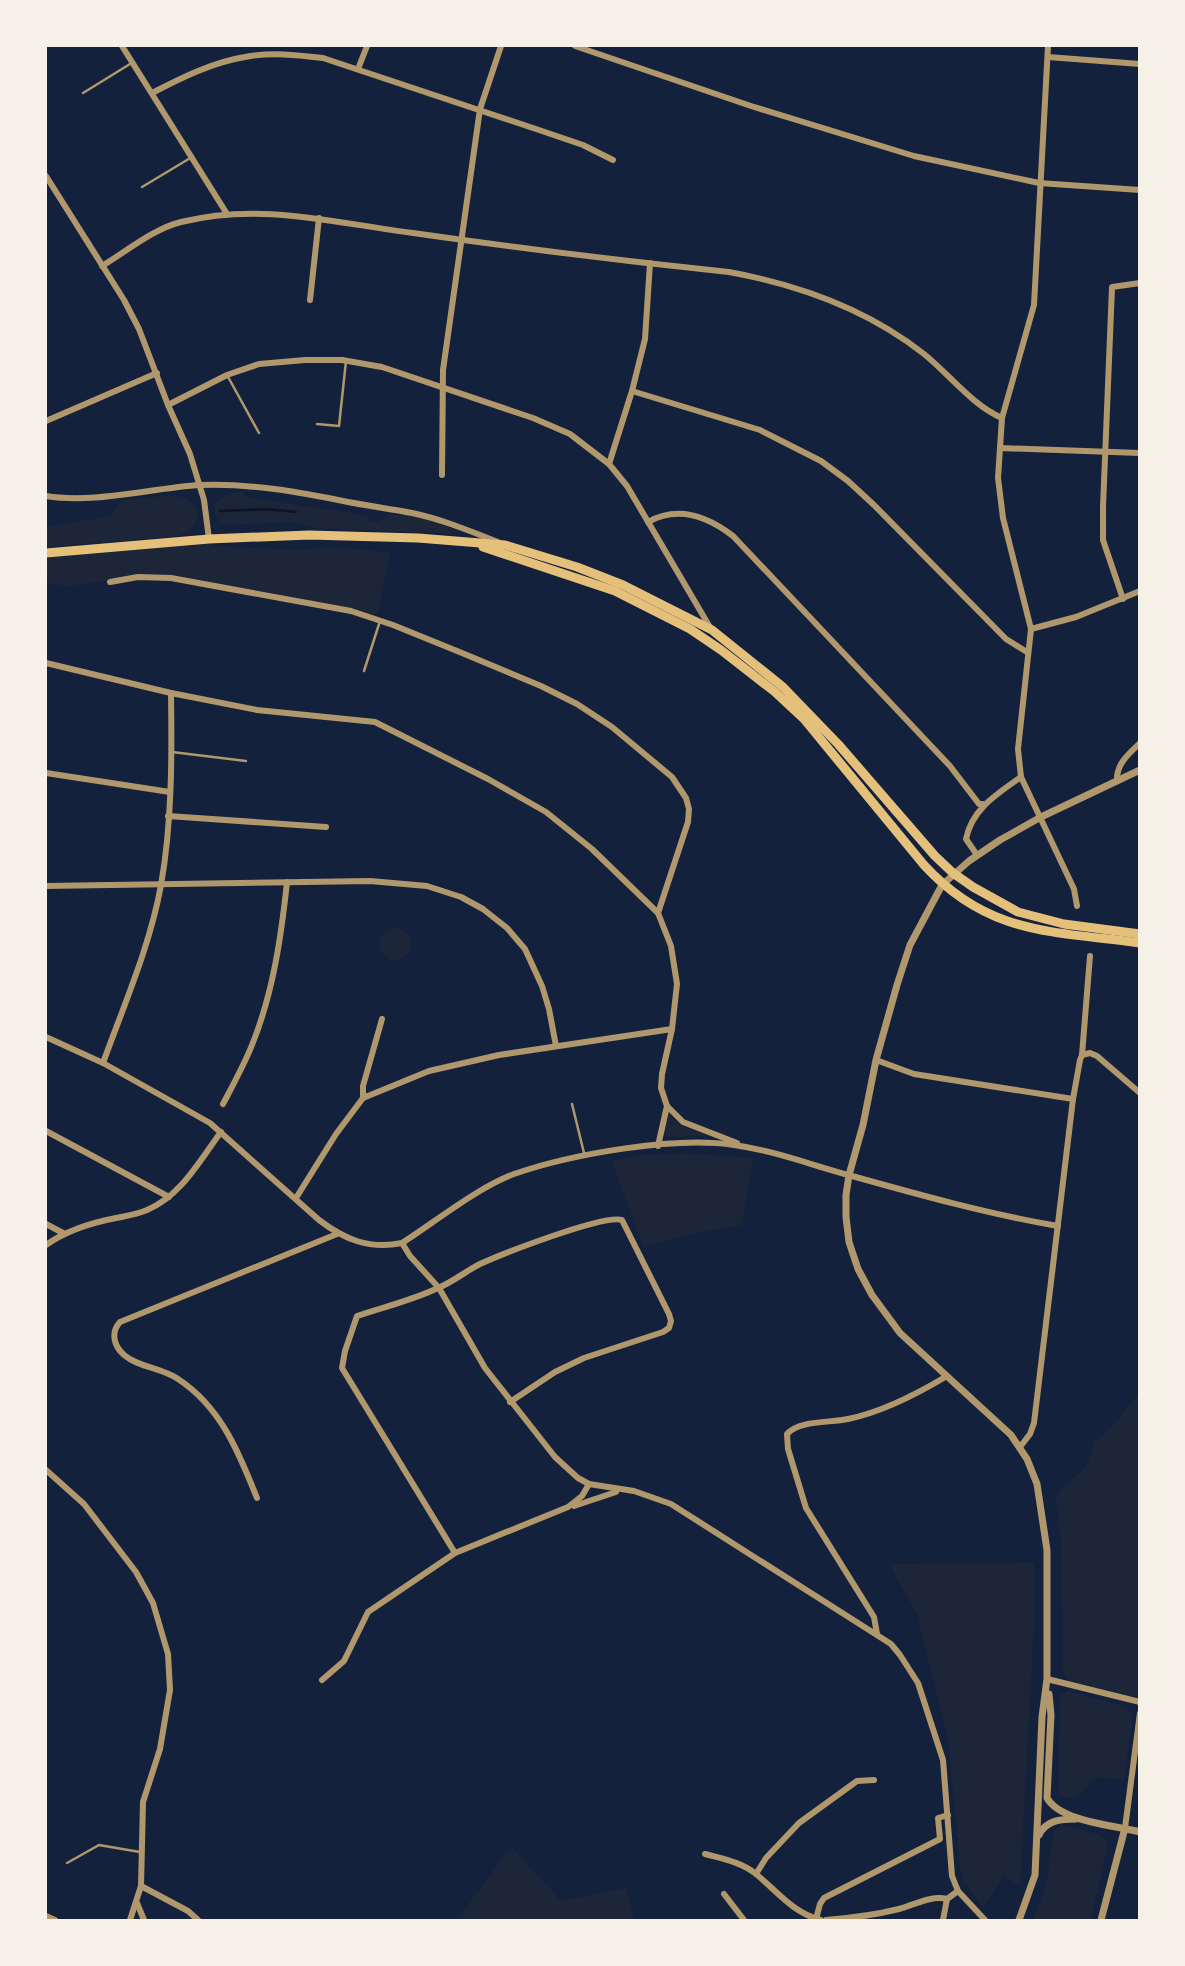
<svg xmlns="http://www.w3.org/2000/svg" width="1185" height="1966" font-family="'Fira Sans Condensed',sans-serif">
	<rect width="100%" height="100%" fill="#14213d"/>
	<g fill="#1d2539">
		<path d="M244,492V497L366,515L370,521L378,522C383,520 388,515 393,515C410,514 442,521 455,532L450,534L316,528L296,522L224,525C202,506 222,492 244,492Z"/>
		<path d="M175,495L188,499L197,509C198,525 192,530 179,536L46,547V527L110,516L122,500Z"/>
		<polygon points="209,539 214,546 300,550 329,547 390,552 378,612 369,617 156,576 67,586 46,583 46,553"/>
		<circle cx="395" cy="944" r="16"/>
		<polygon points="668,1115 681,1125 710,1136 667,1137 664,1130"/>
		<polygon points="683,1153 753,1158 742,1225 685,1235 643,1247 612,1161 641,1155"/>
		<path d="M1139,1393L1140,1687L1138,1697L1068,1681L1063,1671L1062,1573L1061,1538L1057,1523L1060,1513L1055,1501L1061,1489L1086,1467L1095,1441C1113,1430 1124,1409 1139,1393Z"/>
		<polygon points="1034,1563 1034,1622 1020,1886 1003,1876 983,1908 964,1882 960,1867 949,1742 917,1614 889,1564"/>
		<polygon points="1069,1691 1125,1706 1133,1716 1124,1780 1096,1777 1075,1799 1058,1795 1060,1695"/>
		<polygon points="1061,1825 1101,1835 1108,1844 1091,1920 1033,1920 1046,1886 1054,1830"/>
		<polygon points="511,1846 561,1901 626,1888 634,1920 457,1920"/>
	</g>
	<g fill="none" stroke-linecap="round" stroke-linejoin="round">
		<polyline stroke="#0b132b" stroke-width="2.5" points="220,511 266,509 296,512"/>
		<g stroke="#b1986c" stroke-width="2.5">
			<polyline points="83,93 130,64"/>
			<polyline points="142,187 192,157"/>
			<polyline points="227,375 259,433"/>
			<polyline points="317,424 339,426 346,361"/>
			<polyline points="364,671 380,621"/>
			<polyline points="172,752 246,761"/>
			<polyline points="572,1104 584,1153"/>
			<polyline points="67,1863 99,1845 140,1852"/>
		</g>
		<g stroke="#b1986c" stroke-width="6">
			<polyline points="122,46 227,214"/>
			<polyline points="575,46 751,106 914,156 1039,183 1140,190"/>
			<polyline points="1048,46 1034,305 1002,418 998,478 1003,518 1031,629 1018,749 1021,777 1074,889 1077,906"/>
			<polyline points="1048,57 1140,64"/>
			<polyline points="358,69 367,46"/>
			<path d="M152,93C181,78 213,62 245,57C271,52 297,55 323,58L536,129L583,145L613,160"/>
			<polyline points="46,176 124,300 139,329 168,405 190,454 204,500 209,539"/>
			<path d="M102,266C127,251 153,229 181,222C262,202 333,223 413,233C518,248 623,261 729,272C800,285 867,309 924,354C950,375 972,405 1002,418"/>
			<polyline points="310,300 319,218"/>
			<polyline points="632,391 760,430 821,461 848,481 874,505 1006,639 1027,652"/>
			<polyline points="168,405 227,375 259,364 305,360 342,360 382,367 533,418 570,434 609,464 627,486 711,629"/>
			<polyline points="46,421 157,373"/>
			<polyline points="1000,448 1140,453"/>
			<polyline points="609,464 632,391 645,339 650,263"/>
			<polyline points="442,475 443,370 480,109 501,46"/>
			<path d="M46,496C94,504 151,488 200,485C249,483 300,492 348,502C369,506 391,509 412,513C441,519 470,531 498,542"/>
			<path d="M648,522C678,505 707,516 733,536L950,766L979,804H983"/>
			<polyline points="110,582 138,577 171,578 351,611 393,625 462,653 541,686 577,704 612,727 672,777 686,798 689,809 688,822 658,913 671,946 677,984 672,1029 662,1074 661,1088 667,1106 658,1146"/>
			<polyline points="1123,599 1103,540 1103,507 1112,287 1140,283"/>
			<polyline points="1031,629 1076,617 1140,591"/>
			<polyline points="46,663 171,693 257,710 375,722 488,779 546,812 592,849 658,913"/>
			<polyline points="46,773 170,792"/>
			<path d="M1117,779C1117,763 1129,754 1140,743"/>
			<polyline points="168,816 326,827"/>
			<path d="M977,855L966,839C972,809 997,794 1021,777"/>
			<polyline points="46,886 370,881 427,886 461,897 483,909 507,928 525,949 542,986 549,1009 556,1046"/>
			<path d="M46,1037L103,1063L210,1123L319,1220C344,1239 369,1250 402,1243C435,1222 477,1188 514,1174C572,1154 674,1136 734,1145C776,1151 811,1165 852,1176C920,1195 988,1214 1058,1226"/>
			<polyline points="1082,1055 1090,1053 1097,1056 1140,1093"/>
			<polyline points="876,1060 914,1074 1073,1099"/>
			<path d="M103,1063C124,1005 150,946 161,885C172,823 172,757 171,693"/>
			<polyline points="363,1098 363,1086 382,1019"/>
			<path d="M223,1104C233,1085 244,1065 252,1045C273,993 281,938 287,882"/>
			<polyline points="667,1106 683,1122 737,1143"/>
			<polyline points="46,1131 169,1197"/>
			<polyline points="296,1198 336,1134 363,1098 429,1071 499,1055 672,1029"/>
			<polyline points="46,1224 63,1233"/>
			<polyline points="402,1243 410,1256 439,1288 485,1368 555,1457 578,1478 589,1484 634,1491 671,1504 891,1644 900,1655 918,1683 943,1760 952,1876 958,1891 985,1920"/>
			<path d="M46,1245C67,1230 90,1223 116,1218C126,1216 138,1214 147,1210C181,1196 200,1160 221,1132"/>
			<polyline points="1020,1447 1030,1434 1034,1423 1073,1099 1080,1060 1082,1055 1090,956"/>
			<polyline points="46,1470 84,1504 136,1572 153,1603 168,1654 170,1690 160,1749 143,1802 141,1886 130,1920"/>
			<path d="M257,1498C239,1453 221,1407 178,1379C162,1368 138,1367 124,1355C113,1345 111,1332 120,1322L337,1234"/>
			<polyline points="574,1506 616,1492"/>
			<path d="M455,1553L342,1368L345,1351L357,1316C384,1307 413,1300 438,1288C453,1282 466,1271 480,1264C502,1254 604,1214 622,1220L669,1314L671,1321L669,1328L663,1332L584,1358L555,1372L510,1402"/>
			<path d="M877,1634L874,1617L806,1508L788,1449L787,1434C799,1420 830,1423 848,1419C883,1412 917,1394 947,1376"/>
			<polyline points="1047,1679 1140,1702"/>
			<polyline points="322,1680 344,1661 368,1612 455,1553 568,1507 582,1496 589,1484"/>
			<polyline points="1125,1828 1140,1713"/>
			<path d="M705,1854C723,1859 741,1862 756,1874C778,1892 793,1913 821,1920"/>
			<polyline points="756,1874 766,1858 799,1823 857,1781 874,1780"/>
			<polyline points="141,1886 188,1911 198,1920"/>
			<polyline points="724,1894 744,1920"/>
			<polyline points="137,1903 144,1920"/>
			<polyline points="46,1916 55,1920"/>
			<polyline points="811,1920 816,1919 820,1904 824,1898 940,1839 938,1818 948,1815"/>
			<path d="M826,1920C851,1918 875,1915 899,1909C914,1905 931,1895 947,1899L958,1891"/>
			<polyline points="943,1920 947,1899"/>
		</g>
		<g stroke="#b1986c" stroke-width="7">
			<path d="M1049,1694L1051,1715L1047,1798C1061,1822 1114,1825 1140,1832"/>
			<path d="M1039,1835C1046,1820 1061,1819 1076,1819"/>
			<polyline points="1019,1920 1035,1875 1042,1717 1047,1679 1047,1550 1037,1484 1027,1459 1011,1435 900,1333 872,1295 858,1269 849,1242 846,1217 846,1195 849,1175 863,1125 876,1060 897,985 910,945 942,885 969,861 1000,840 1041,817 1140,770"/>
			<polyline points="1101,1920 1125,1828"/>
		</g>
		<g stroke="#e5c07b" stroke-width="9">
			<path d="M483,547L615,591L690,629L721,650L775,692L804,719L924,865C988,935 1052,931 1140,943"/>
			<polyline points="46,553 209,539 309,535 418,538 505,545 577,567 623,585 712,630 783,687 838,744 935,856 953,873 973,887 1018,912 1064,924 1140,934"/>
		</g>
	</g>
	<rect width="1185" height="1966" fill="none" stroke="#f6f1e7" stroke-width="94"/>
</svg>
